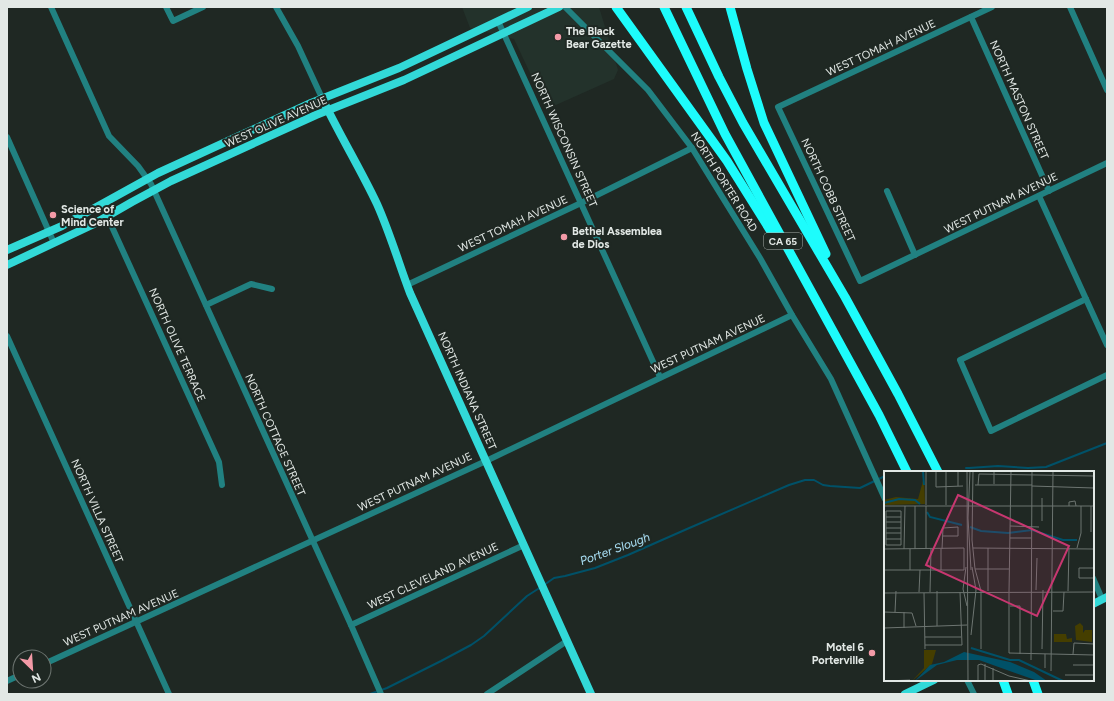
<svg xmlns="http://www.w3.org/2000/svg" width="1114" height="701" font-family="Figtree,sans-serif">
	<rect width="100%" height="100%" fill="#1f2823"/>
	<polygon fill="#23322b" points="462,7 599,7 618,70 614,79 547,109 514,39 470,28"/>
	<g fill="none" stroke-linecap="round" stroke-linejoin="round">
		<g stroke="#005168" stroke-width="2">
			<polyline points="966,468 969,468 998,466 1028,468 1046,467 1107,443"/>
			<polyline points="544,585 554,578 565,576 595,568 628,555 687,529 789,485 805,480 814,480 823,485 830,486 860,488 885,476"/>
			<polyline points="370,694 387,688 441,661 471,645 484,636 527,596 541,587"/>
		</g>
		<g stroke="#218181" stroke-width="6">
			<polyline points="51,7 109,136 138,166 151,184 351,625 381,694"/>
			<polyline points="166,7 173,21 203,7"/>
			<polyline points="276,7 298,46 322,98"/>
			<polyline points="565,7 648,90 692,148 760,258 792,315 831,379 885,499"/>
			<polyline points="992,7 778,107 860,281 1107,163"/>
			<polyline points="1070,7 1107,90"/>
			<polyline points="971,17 1049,191"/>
			<polyline points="498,21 660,377"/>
			<polyline points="7,137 54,243"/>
			<polyline points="887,191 915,255"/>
			<polyline points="1039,196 1107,345"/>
			<polyline points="107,216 219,462 222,485"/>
			<polyline points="407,285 581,203 692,148"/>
			<polyline points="1086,299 960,360 991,431 1107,375"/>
			<polyline points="206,305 251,284 272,289"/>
			<polyline points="7,336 169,694"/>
			<polyline points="1093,578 1102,599"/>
			<polyline points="351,625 524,545"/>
			<polyline points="44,664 486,461 792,315"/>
			<polyline points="967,680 974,694"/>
			<polyline points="7,681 20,675"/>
			<polyline points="487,694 567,641"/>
		</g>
		<g stroke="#32d9d8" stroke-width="8">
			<path d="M322,98C339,134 360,168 377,204C390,233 399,264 410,293L591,694"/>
			<polyline points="7,250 62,226 158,173 311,103 399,68 528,7"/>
			<polyline points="7,265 92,225 132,202 171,181 316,115 404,80 559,7"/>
			<polyline points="1093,604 1107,597"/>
			<polyline points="905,694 934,680"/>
		</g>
		<g stroke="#1dfcfc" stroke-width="9">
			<polyline points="616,7 727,161 775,238"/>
			<polyline points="664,7 725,134 879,415 907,472"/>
			<polyline points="686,7 719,77 743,123 845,297 898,394 938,472"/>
			<polyline points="730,7 747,69 764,123 826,254"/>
			<polyline points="1003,680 1008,694"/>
			<polyline points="1033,680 1038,694"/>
		</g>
	</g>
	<g fill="#f39aa7" stroke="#1f2823" stroke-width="1.5">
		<circle cx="558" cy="37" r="4"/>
		<circle cx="53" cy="215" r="4"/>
		<circle cx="564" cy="237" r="4"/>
		<circle cx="872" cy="653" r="4"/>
	</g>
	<g text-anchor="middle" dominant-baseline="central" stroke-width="4" stroke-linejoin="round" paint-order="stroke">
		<rect fill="#1f2823" stroke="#a8aeab" stroke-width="1" x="764" y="233" width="38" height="16" rx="3"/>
		<g font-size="10" font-weight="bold" fill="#e2e8e5">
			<text x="783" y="241">CA 65</text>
		</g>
		<g font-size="11" font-weight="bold" fill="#e2e8e5" stroke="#1f2823" text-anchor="start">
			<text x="566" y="31">The Black<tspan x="566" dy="13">Bear Gazette</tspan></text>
			<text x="61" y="209">Science of<tspan x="61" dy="13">Mind Center</tspan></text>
			<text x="572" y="231">Bethel Assemblea<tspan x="572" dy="13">de Dios</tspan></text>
			<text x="864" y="647" text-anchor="end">Motel 6<tspan x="864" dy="13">Porterville</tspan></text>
		</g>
		<g font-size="11" fill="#e2e8e5" stroke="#1f2823">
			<text transform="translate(881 48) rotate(-25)">WEST TOMAH AVENUE</text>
			<text transform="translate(1019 100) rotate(66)">NORTH MASTON STREET</text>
			<text transform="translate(276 122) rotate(-24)">WEST OLIVE AVENUE</text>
			<text transform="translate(564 140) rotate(66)">NORTH WISCONSIN STREET</text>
			<text transform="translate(724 182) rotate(58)">NORTH PORTER ROAD</text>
			<text transform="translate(828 190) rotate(65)">NORTH COBB STREET</text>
			<text transform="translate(1001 203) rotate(-26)">WEST PUTNAM AVENUE</text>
			<text transform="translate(513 224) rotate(-25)">WEST TOMAH AVENUE</text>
			<text transform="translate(708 344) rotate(-25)">WEST PUTNAM AVENUE</text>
			<text transform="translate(177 345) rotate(66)">NORTH OLIVE TERRACE</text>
			<text transform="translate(467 391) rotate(66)">NORTH INDIANA STREET</text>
			<text transform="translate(275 435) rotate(66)">NORTH COTTAGE STREET</text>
			<text transform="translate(415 482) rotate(-25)">WEST PUTNAM AVENUE</text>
			<text transform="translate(97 511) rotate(66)">NORTH VILLA STREET</text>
			<text transform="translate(433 576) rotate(-25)">WEST CLEVELAND AVENUE</text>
			<text transform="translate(121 618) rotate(-24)">WEST PUTNAM AVENUE</text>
		</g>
		<g font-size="12" font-style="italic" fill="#aae0f6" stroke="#1f2823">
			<text transform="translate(615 549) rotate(-20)">Porter Slough</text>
		</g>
	</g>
	<g transform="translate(884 471)">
		<rect width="210" height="210" fill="#1f2823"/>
		<path d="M40,6L41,33L0,34V29L12,26L34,28ZM196,152L199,155V162L201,159H208V171L192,169L191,155ZM170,163H182L183,168L188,167V171H170ZM40,179H52L48,193L28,210L40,197Z" fill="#453e00"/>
		<path d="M80,181L126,191L150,201L163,210H154L95,189H73L53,194L31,210L46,194L60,191Z" fill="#005168"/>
		<path fill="none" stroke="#005168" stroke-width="2" d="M39,0L40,14M0,32L15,28L31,29L36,33M43,41L46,46L78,54M86,56L97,60L124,62L148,59L179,69H193M87,177L126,189H135L179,210"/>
		<path fill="none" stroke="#6d7571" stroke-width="1" d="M42,0V34M52,0V16L79,15M83,0L84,210M86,0L84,47L87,99M89,0L88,69L91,98L97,120V178M110,13V0M91,14H148M94,14L95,3L210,5M74,15V0M148,15L210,17M62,34V0M0,35H210M185,35V31L191,30L192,35M2,40H17V74H2ZM2,46H17M158,50V27M2,51H17M126,55L155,56M2,57H17M207,61V35M2,62H17M126,67H147M2,68H17M89,77L210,78M193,77L197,62V35M0,78L80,77V99H0M20,78L21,35M31,78V35M42,78V35M58,78L59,57L74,56V65H59M82,96L79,118L83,135M210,97H195V107H210M91,98H125M26,99V78M57,99V78M152,119L153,87M104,120V77M184,120L185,77M35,121L36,99M46,121L47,78M125,121L127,0M0,122L210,121M40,122L41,178M125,122V182L210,184M126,135H136V183M169,140H179L180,121M0,141L28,142L32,155M11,141L12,120M20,141V157M53,155V120M0,157L83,154M87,164L92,119L88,96M41,166H77M41,174H78L76,121M158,178L159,119M189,183L190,172L210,173M147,189L148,0M101,193V210M189,194H210M161,197V183M167,200L169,0M181,204H210M3,210L26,209M94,210V194L97,193L125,205L147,210M109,210V197M210,210V183"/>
		<path fill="#c73770" fill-opacity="0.15" stroke="#c73770" stroke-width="2" d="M74,24L185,75L153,145L42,94Z"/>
		<rect width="210" height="210" fill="none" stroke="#e2e8e5" stroke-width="2"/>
	</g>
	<rect width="1114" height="701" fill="none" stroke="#e2e8e5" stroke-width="16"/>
	<g transform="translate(32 669) rotate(155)"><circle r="19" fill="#1f2823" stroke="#6d7571"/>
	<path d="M0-3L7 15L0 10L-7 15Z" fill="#f39aa7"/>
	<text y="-6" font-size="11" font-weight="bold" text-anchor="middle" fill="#e2e8e5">N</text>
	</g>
</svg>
